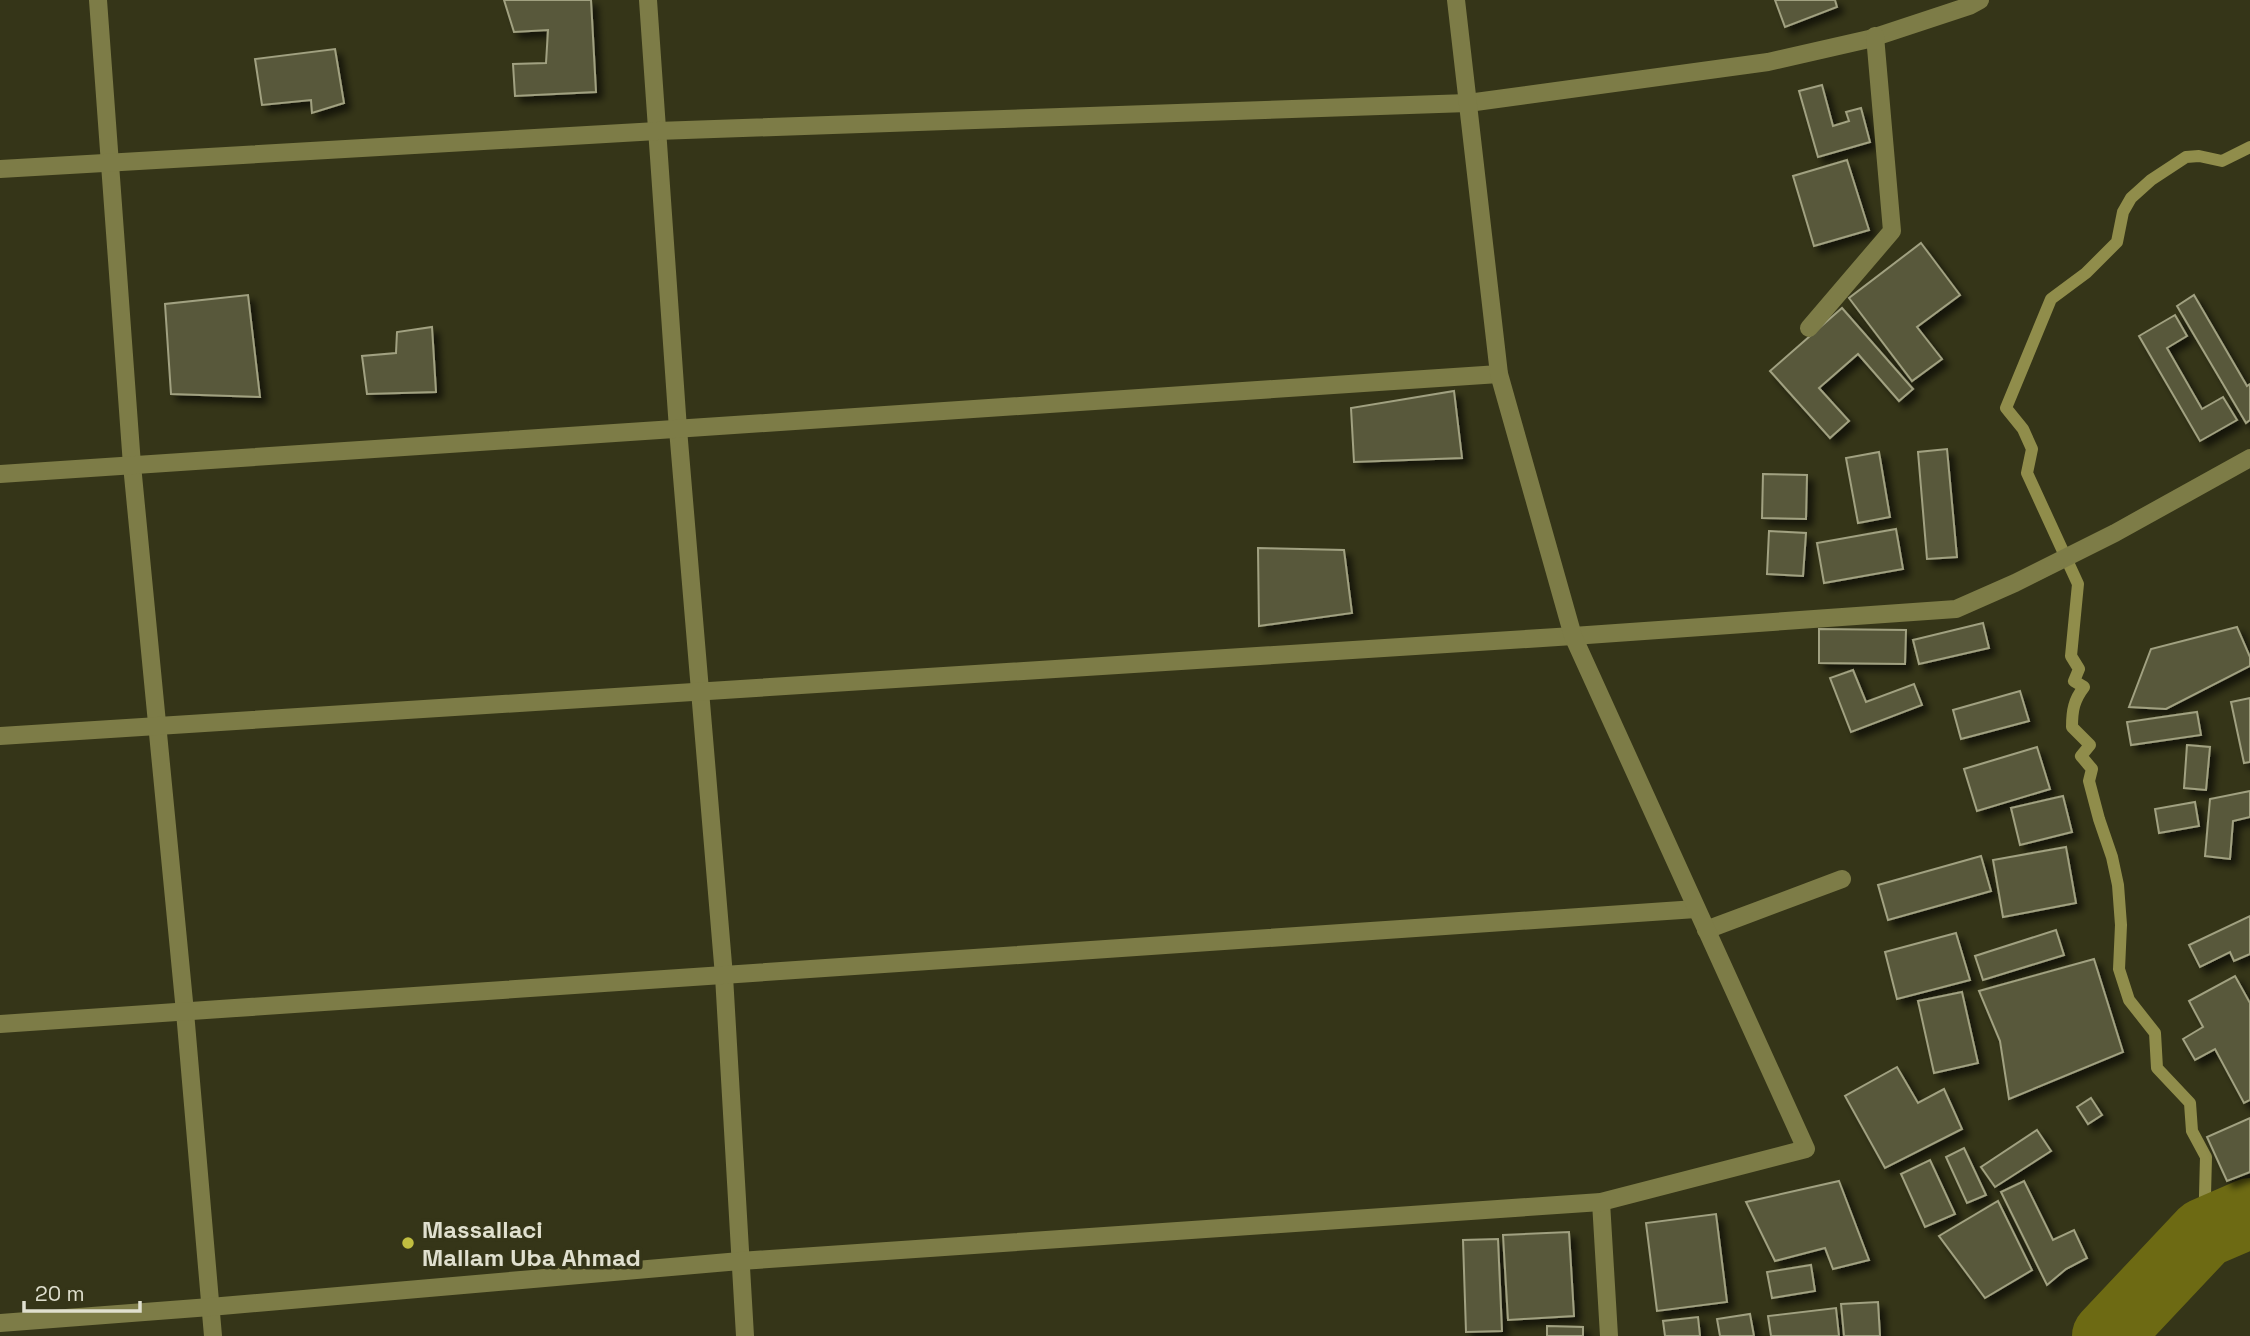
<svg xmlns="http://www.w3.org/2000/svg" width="2250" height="1336" font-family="'Space Grotesk',sans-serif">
	<defs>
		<filter id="shadow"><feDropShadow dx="6" dy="6" stdDeviation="3.5" flood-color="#0009"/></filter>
	</defs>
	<rect width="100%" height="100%" fill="#353518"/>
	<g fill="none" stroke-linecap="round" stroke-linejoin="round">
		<path stroke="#908d4b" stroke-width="12" d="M2204,1233L2206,1157L2192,1131L2190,1103L2157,1068L2155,1033L2129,1000L2119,969L2121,925L2118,885L2112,857L2099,819L2089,781L2092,769L2081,756L2090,745L2072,727C2072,710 2074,700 2084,687L2074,681L2079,669L2071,656L2078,584L2027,473L2032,449L2023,429L2006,408L2051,299L2086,273L2117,242L2123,212L2131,198L2151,180L2186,157L2199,156L2222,161L2250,147"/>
		<polyline stroke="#6d6a13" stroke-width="70" points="2107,1336 2204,1233 2250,1213"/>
	</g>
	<g fill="#59593b" stroke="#a1a181" stroke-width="2" filter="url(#shadow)">
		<polygon points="504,0 591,0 596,92 515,96 513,64 546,63 548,30 514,32"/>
		<polygon points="1775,0 1835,0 1837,7 1785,27"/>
		<polygon points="335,49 344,103 312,113 311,100 262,105 255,59"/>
		<polygon points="1822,85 1833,126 1849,121 1846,112 1861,108 1870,142 1818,157 1799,91"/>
		<polygon points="1847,160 1869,230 1814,246 1793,176"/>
		<polygon points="1921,243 1960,295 1917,327 1942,359 1912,381 1849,298"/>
		<polygon points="248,295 260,397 171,394 165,304"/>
		<polygon points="2194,295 2247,386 2250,384 2250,420 2246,423 2177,306"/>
		<polygon points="1842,308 1913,389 1899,401 1858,354 1819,388 1849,421 1830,438 1770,371"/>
		<polygon points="2175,315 2187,336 2167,348 2202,409 2223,397 2237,420 2200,441 2139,336"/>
		<polygon points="432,327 436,392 367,394 362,356 396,353 397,332"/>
		<polygon points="1454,391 1462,458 1354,462 1351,408"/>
		<polygon points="1947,449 1957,557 1927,559 1918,452"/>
		<polygon points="1879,452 1890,517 1858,523 1846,458"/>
		<polygon points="1763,474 1807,475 1806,519 1762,518"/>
		<polygon points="1896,529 1903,569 1824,583 1817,543"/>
		<polygon points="1769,531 1806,533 1803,576 1767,574"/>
		<polygon points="1258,548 1344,550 1352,613 1259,626"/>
		<polygon points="1983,623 1989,648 1919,664 1913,640"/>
		<polygon points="2237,627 2250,657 2250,666 2166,709 2129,707 2151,649"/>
		<polygon points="1819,629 1906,630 1905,664 1819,663"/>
		<polygon points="1853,670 1866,702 1914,684 1922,705 1851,732 1830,678"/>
		<polygon points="2020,691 2029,721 1961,739 1953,710"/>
		<polygon points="2250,698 2250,762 2244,763 2231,702"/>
		<polygon points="2197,712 2201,735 2131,745 2127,722"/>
		<polygon points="2187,745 2210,747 2206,790 2184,788"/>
		<polygon points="2037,747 2050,789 1977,811 1964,769"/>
		<polygon points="2250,791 2250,817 2233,821 2230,859 2205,856 2210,799"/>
		<polygon points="2063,796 2072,832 2020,845 2011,808"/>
		<polygon points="2195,802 2199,826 2159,833 2155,809"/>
		<polygon points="2066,847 2076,903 2003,917 1993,860"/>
		<polygon points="1981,856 1991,891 1888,920 1878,885"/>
		<polygon points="2250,916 2250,954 2234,961 2230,952 2200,967 2189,945"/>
		<polygon points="2056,930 2064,955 1983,980 1975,956"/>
		<polygon points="1956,933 1970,980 1897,999 1885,952"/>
		<polygon points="2094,959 2123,1052 2009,1099 2000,1041 1979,991"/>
		<polygon points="2235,976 2250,1003 2250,1100 2244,1103 2215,1049 2195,1060 2183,1039 2203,1027 2189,1001"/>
		<polygon points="1962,992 1978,1063 1934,1073 1918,1001"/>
		<polygon points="1897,1067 1918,1103 1944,1089 1962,1129 1885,1168 1845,1096"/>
		<polygon points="2091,1098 2102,1115 2088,1124 2077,1107"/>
		<polygon points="2250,1118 2250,1172 2227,1181 2207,1137"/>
		<polygon points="2037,1130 2051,1151 1995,1187 1981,1167"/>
		<polygon points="1964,1148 1986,1195 1967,1203 1946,1157"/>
		<polygon points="1930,1160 1955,1214 1925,1227 1901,1174"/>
		<polygon points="1839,1181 1869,1260 1833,1269 1825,1248 1775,1261 1746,1202"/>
		<polygon points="2024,1181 2053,1240 2074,1230 2087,1258 2066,1269 2047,1285 2001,1192"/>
		<polygon points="1998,1201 2032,1270 1985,1298 1939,1236"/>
		<polygon points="1716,1214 1727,1302 1657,1311 1646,1223"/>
		<polygon points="1569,1232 1574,1316 1508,1320 1503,1235"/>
		<polygon points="1498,1239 1502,1331 1466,1332 1463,1240"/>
		<polygon points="1811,1265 1815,1291 1772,1298 1767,1272"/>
		<polygon points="1878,1302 1880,1336 1844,1336 1841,1304"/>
		<polygon points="1836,1308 1839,1336 1771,1336 1768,1316"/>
		<polygon points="1750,1314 1754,1336 1720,1336 1717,1319"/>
		<polygon points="1698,1317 1700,1336 1665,1336 1663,1321"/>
		<polygon points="1547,1326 1583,1327 1583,1336 1547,1336"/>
	</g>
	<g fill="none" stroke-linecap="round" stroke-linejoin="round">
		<g stroke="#7d7c47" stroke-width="18">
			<polyline points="98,0 132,465 185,1012 213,1336"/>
			<polyline points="648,0 678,429 724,976 745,1336"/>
			<polyline points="0,169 657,131 1468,103 1768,62 1869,39 1969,6 1980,0"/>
			<polyline points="1809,328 1892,231 1875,36"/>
			<polyline points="0,474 1499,374"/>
			<polyline points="0,736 1573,636 1956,609 2015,583 2115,533 2250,458"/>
			<polyline points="1706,930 1842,879"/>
			<polyline points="0,1024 1696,909"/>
			<polyline points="1601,1202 1609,1336"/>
			<polyline points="0,1323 210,1307 740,1261 1601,1202 1806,1149 1573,636 1499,374 1456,0"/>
		</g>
	</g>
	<circle fill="#c1be40" stroke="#353518" stroke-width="2.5" cx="408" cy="1243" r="7"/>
	<g text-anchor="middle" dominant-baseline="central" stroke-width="7" stroke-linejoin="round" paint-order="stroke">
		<g font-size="24" font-weight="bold" fill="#e0e0cf" stroke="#353518" text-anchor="start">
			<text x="422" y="1229">Massallaci<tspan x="422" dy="28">Mallam Uba Ahmad</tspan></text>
		</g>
	</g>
	<path d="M24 1301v10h116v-10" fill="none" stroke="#e0e0cf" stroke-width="3.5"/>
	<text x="35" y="1301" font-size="21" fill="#e0e0cf" stroke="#353518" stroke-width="5" paint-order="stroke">20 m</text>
</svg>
